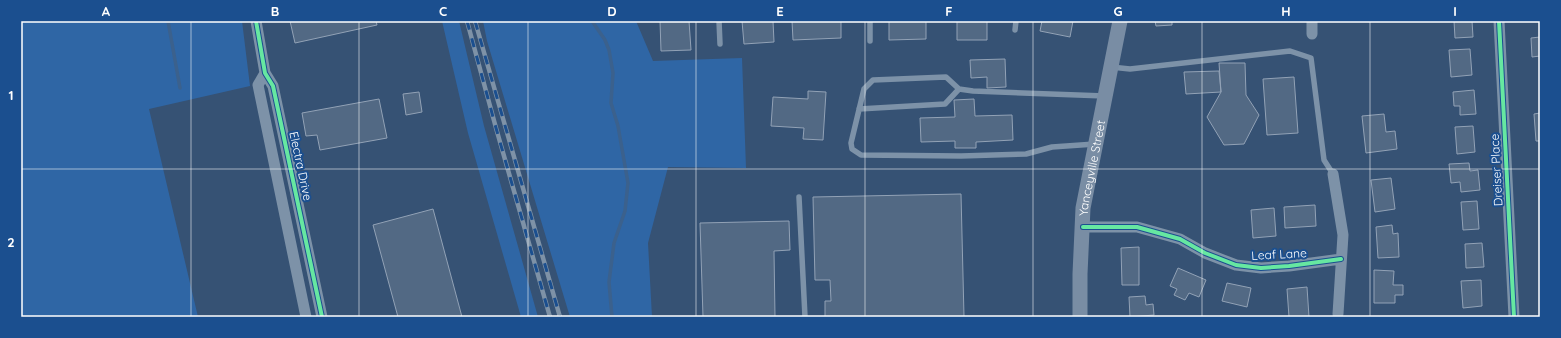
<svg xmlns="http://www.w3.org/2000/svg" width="1561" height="338" font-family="Quicksand,sans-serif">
  <rect width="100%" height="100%" fill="#365274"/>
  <path fill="#2f66a5" d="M21,21H242L250,86L149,109L198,317H21Z
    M442,21H459L484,126L538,317H521L468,133Z
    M483,21H636L653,61L742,58L746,168L668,167L648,243L652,317H570L487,41Z"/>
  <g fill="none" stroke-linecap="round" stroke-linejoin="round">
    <path stroke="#3b618d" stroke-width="3.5" d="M168,21L180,88
      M592,21L605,40L609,50L613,73L611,103L618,126L628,183L625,211L614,243L609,282L612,317"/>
  </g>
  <path fill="#526984" stroke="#92a2b6" d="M290,21H376L377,25L295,43Z
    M660,21H689L691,50L661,51Z
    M742,21H773L774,42L744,44Z
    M792,21H841V38L793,40Z
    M889,21H926V39L889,40Z
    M957,21H987V40H957Z
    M1042,21H1073L1070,37L1040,31Z
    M1155,21H1172V25L1156,26Z
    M1454,21H1472L1473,37L1455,38Z
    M1540,37V56L1532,57L1531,38Z
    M1470,49L1472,75L1451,77L1449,50Z
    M1005,59L1006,87L987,88V77L971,78L970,60Z
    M1219,63H1245L1246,95L1259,115L1244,144L1224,145L1207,117L1221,92Z
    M1219,71L1221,92L1186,94L1184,72Z
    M1294,77L1298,133L1267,135L1263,79Z
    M1474,90L1476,114L1460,115V106H1454L1453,92Z
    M808,91L826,92L823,140L803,139L804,128L771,126L773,97L808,99Z
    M419,92L422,112L406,115L403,94Z
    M379,99L387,138L320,150L317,135L306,136L302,113Z
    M974,99L975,116L1012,115L1013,140L976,142V148H955V141L921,142L920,118L955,117L954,100Z
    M1540,113V141H1536L1534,114Z
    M1384,114L1386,132L1395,131L1397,149L1366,153L1362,116Z
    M1473,126L1475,152L1457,154L1455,127Z
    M1469,163L1470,171L1478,170L1480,190L1461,192L1460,182L1451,183L1449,164Z
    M1391,178L1395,209L1375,212L1371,180Z
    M961,194L964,317H825V301H831L830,280H815L813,197Z
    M1477,201L1479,229L1463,230L1461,202Z
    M1315,205L1316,226L1285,228L1284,207Z
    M1274,208L1276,236L1253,238L1251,210Z
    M433,209L462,317H398L373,225Z
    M789,221L790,250L774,251L775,317H703L700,223Z
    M1392,225L1393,234L1398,233L1399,257L1378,258L1376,227Z
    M1482,243L1484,267L1466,268L1465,244Z
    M1139,247V285H1122L1121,248Z
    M1178,268L1206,280L1199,297L1189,293L1185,300L1174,295L1177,289L1170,286Z
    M1374,270L1394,271L1393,285H1403V295H1395V303H1374Z
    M1481,280L1482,306L1463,308L1461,281Z
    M1227,283L1251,288L1247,307L1222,301Z
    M1307,287L1309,317H1289L1287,289Z
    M1145,296L1146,305L1153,304L1154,315L1130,317L1129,297Z"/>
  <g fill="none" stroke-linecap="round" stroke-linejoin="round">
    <path stroke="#7d92a8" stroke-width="5.5" d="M719,21L720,44
      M870,21V41
      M1015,30L1016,21
      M1111,67L1130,69L1290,51L1311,58L1324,160L1333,174
      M859,109L945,104L959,89
      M1095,144L1052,147L1026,154L961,156L861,155L852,149L851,143L864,89L873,80L946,77L959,89L973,91L1105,96
      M799,197L805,317"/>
    <path stroke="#7d92a8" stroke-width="11" d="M256,21L265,73L273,86L322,317
      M1312,21V34
      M1499,21L1514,317
      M265,73L258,85L306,317
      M1333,174L1343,235L1338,314
      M1083,227H1137L1180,239L1205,253L1236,265L1261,268L1289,266L1341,259"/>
    <path stroke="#798da4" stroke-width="15" id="s1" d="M1080,317V274L1083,208L1120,21"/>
    <defs>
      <path id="rail" d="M467,21L496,128L550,317
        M475,21L560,317"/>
    </defs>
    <use href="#rail" stroke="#7e92a7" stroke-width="4.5"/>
    <use href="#rail" stroke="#1b4f8f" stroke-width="3" stroke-dasharray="9" stroke-linecap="butt"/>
    <defs>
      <path id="cycleway" d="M256,21L265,73L273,86L322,317
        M1499,21L1514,317
        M1083,227H1137L1180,239L1205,253L1236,265L1261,268L1289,266L1341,259"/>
    </defs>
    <use href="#cycleway" stroke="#1b4f8f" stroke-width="6"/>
    <use href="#cycleway" stroke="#66e7a1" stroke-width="4"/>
  </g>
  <path fill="none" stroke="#fff" stroke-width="1" stroke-opacity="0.55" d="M191,21V317M359,21V317M528,21V317M696,21V317M865,21V317M1033,21V317M1202,21V317M1370,21V317M21,169H1540"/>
  <g text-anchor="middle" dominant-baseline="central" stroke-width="4" stroke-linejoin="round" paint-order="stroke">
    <g font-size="12" fill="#fff" stroke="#1b4f8f">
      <text transform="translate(301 166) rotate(78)">Electra Drive</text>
      <text stroke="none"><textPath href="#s1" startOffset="150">Yanceyville Street</textPath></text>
      <text transform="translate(1496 170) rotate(-93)">Dreiser Place</text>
      <text transform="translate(1279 254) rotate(-3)">Leaf Lane</text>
    </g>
  </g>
  <rect width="1561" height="338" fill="none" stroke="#1b4f8f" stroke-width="44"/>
  <rect x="22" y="22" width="1517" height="294" fill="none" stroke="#fff" stroke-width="1.5"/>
  <g font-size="13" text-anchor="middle" font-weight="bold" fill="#fff">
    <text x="106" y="16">A</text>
    <text x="275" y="16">B</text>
    <text x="443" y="16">C</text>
    <text x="612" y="16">D</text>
    <text x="780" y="16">E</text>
    <text x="949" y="16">F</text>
    <text x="1118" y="16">G</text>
    <text x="1286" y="16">H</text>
    <text x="1455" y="16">I</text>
    <text x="11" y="100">1</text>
    <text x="11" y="247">2</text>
  </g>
</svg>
